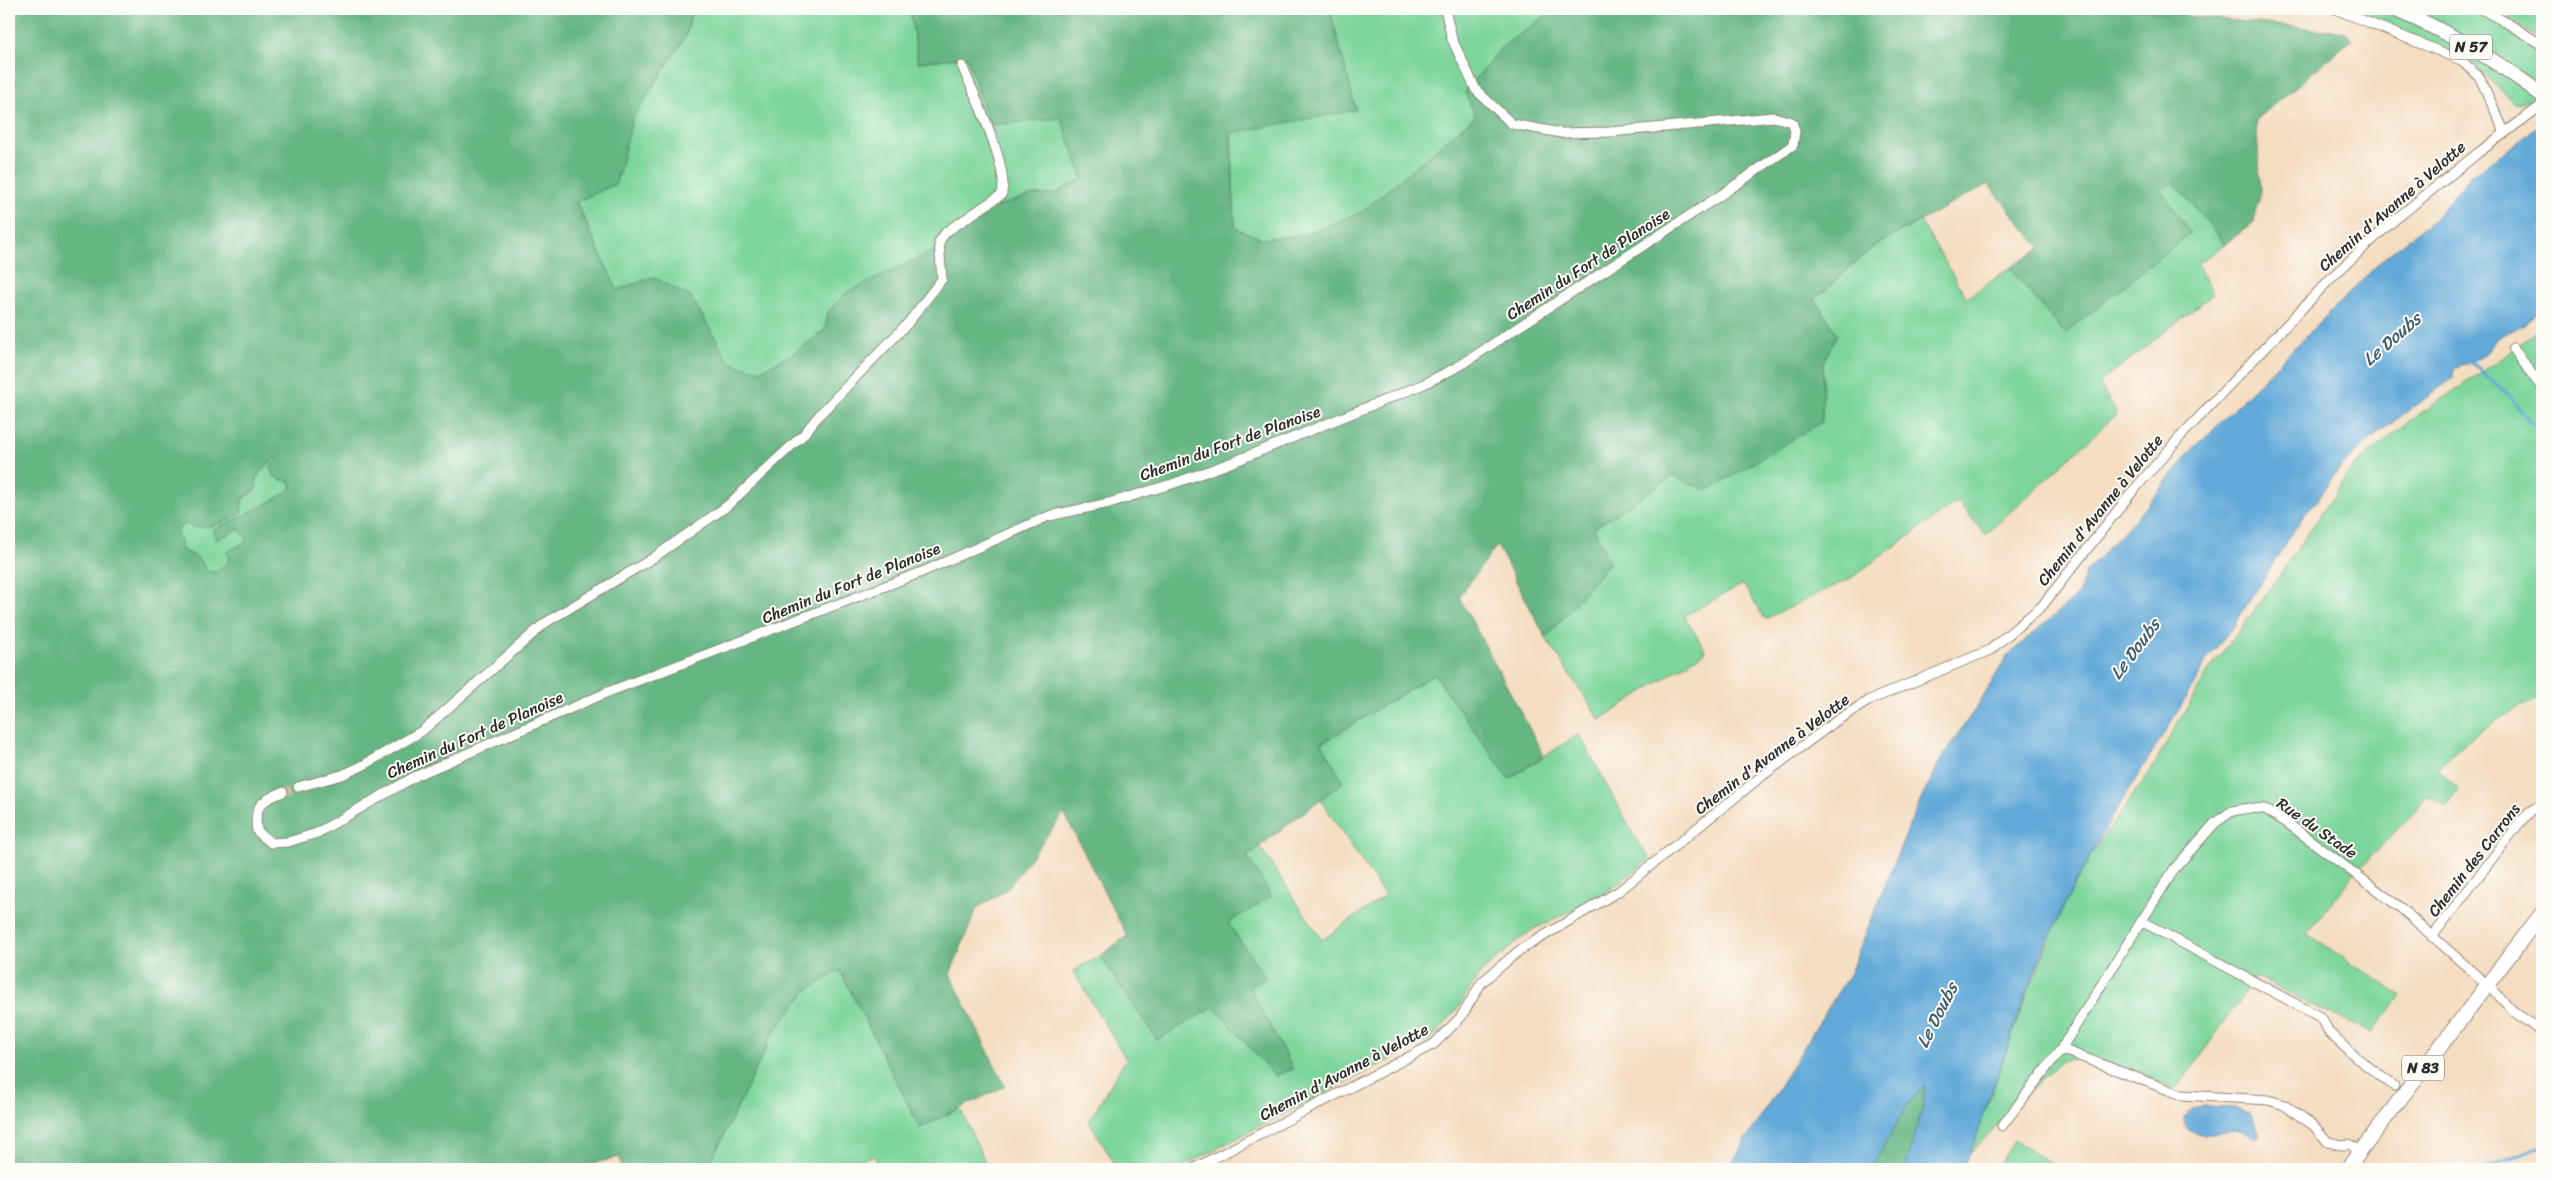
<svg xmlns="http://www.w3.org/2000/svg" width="2551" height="1178" font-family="Sriracha,sans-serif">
  <rect width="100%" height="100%" fill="#fdfcf7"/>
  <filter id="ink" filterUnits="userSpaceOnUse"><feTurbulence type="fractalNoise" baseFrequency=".02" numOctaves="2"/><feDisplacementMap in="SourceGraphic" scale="10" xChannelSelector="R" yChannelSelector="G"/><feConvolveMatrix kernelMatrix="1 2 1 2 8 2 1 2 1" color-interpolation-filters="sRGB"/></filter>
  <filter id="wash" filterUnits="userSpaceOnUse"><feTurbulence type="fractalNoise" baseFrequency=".0096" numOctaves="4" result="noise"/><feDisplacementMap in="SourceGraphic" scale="20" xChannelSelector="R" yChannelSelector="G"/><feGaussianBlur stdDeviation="1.12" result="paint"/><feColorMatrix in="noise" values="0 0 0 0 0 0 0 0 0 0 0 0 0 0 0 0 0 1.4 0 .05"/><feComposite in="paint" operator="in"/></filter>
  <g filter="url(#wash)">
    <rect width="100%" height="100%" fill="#f4ddc1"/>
    <path fill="#7cd59b" stroke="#548063" d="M692,9H910L918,62L967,57L990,125L1062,117L1083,178L1055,194L1033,195L985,210L943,246L828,312L825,330L796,352L760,371L730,363L691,297L653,277L617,290L576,201L616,184L632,119L686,36Z
      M1330,9H1547L1550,13L1502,47L1465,92L1475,116L1362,212L1304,235L1262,239L1235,228L1231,132L1356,110Z
      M2139,9H2188L2186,16Z
      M2345,9C2356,9 2370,6 2380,10C2437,28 2490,65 2539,99L2514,103L2468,59Z
      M2408,9H2474L2536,45L2542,50V89L2497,55Z
      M2521,9H2542V41L2508,18Z
      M2174,182L2225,244L2197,264L2213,294L2099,383L2117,414L1985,535L1958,501L1851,578L1765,619L1743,584L1684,616L1706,651L1600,720L1546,638L1609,563L1594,528L1673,476L1822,422L1823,362L1837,335L1815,299L1873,247L1920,221L1967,298L2010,268L2065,334L2161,190Z
      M2542,327V698C2502,713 2467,738 2437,769L2459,789L2447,807L2426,795L2413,813L2352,876L2307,934L2402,996L2371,1033L2256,977L2177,1089L2088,1055L2061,1062L2013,1105L2004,1117L1970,1154L2026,996L2064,906L2090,856L2147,776L2209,670L2261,602L2354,466L2412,419L2501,359Z
      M277,457L279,460L270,469L277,478L290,482L292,488L276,499L212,531L224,536L239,528L249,540L222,569L216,572L205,571C204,559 192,555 182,550L177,532L179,527L186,524C204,533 224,522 241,513L242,499L254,492L256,477C264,472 267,463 277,457Z
      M1434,674L1509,779L1579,734L1638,843L1650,859L1604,894L1530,931L1481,972L1455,1012L1432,1038L1177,1169H1118L1089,1121L1126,1059L1073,971L1100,956L1157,1039L1214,1007L1275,1076L1292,1069L1249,987L1265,977L1228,923L1247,856L1260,847L1322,940L1385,896L1320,799L1343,782L1321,744Z
      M840,970L920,1128L959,1106L986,1164L973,1169H880L874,1155L836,1169H712L710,1164L772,1035L805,992Z
      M2014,1140L2059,1169H1996Z"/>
    <path fill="#65b683" stroke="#487057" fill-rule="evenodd" d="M9,9H692L686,36L632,119L616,184L576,202L617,290L653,277L691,297L730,363L760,371L796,352L825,330L828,312L846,293L943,246L985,210L1033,195L1055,194L1083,178L1061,118L990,125L967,57L918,62L910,9H1330L1356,110L1231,133L1235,228L1262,239L1304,235L1362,212L1475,116L1465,92L1502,47L1549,13L1547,9H2139L2186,16L2346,32L2352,39L2256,120L2261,190L2254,222L2225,244L2174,182L2161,190L2190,233L2065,334L2010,268L2041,248L1988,184L1872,247L1815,299L1837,335L1823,362L1822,422L1707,491L1673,476L1594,528L1609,563L1546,638L1497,545L1459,597L1544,756L1509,779L1434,674L1322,743L1343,782L1247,856L1272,896L1228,923L1266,978L1249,987L1293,1069L1275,1076L1214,1007L1157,1040L1100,956L1127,936L1064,813L1006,890L977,908L950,974L1005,1086L920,1128L840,970L805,992L772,1035L710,1164L694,1169H622L620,1157L567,1169H9ZM277,457L278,460L271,466C269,478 281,479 290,482L292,488L276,499L212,531L216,540L239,529L248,540L227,552L229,561L216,572L206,571C204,559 191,555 182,550L177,532L179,528L186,524C204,533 224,522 241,513L242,499L257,488L256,477C265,471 267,463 277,457Z
      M1925,1084L1923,1107L1905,1169H1871L1908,1104Z"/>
    <path fill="#60a9d8" stroke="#466a82" d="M2542,123V309L2523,324L2496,339L2488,352L2477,360L2453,368V378C2416,406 2375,432 2342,466C2327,481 2320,502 2303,516L2233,627L2205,662L2199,676C2154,752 2103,826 2064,905C2025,984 2000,1071 1970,1154L1962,1169H1905L1923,1107L1925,1085L1908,1104L1871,1169H1728L1850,973L1913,816L1942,757L1978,705L2008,655L2078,595L2086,572L2146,507L2191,451L2384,258L2434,219L2473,173L2483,168Z
      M2202,1107L2236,1108L2249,1113L2260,1134L2257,1138C2250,1138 2245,1131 2238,1131C2224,1130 2183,1145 2184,1117L2193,1109Z"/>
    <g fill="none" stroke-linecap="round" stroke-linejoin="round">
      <path stroke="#60a9d8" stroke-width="3" d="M2468,360L2508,395L2529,420L2542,428
        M2485,1169L2542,1146"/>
    </g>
  </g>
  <g filter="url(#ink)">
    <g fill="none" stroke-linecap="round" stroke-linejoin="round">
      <path stroke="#ccb9a3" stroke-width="9" stroke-dasharray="9 4.5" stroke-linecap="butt" d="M283,792L298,787"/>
      <defs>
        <path id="minor" d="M2335,9L2461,60L2480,78L2505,133
          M2481,9L2509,24L2542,45
          M2513,348L2542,388
          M298,787L342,775L362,766L422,731L545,623L653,558L727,506L803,435L820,414L908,323L942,279L939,242L946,232L1001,195C1012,173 973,91 962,66
          M283,792C261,800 253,807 257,831L271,843L288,842L317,833L416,776L608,692L922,572L1049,516L1109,503L1175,483L1233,462L1424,384L1461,365L1500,339L1724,193L1793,145L1795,131L1792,122L1774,117L1610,132L1561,133L1512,124L1476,90L1452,39L1445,9
          M2141,921L2320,1017C2326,1022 2325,1028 2330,1033C2349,1053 2371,1069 2394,1086
          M2432,937L2521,821L2532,810L2542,804
          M2061,1049L2182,1095L2269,1100L2284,1105L2313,1125L2328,1142L2342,1145L2349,1144L2361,1152
          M2002,1126L2061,1049L2175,868L2215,823L2232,811L2249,808L2265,809L2290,825L2402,909L2494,991L2513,1011L2542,1032
          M1193,1169L1434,1044L1461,1017L1482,982L1520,950L1619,891L1758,779L1836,721L1870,700L1990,650L2042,606L2133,491L2180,437L2333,276L2392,222L2478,153L2542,105"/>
        <path id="primary" d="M2394,9C2447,31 2496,60 2542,95
          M2347,1169L2542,913"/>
      </defs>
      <use href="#minor" stroke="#908476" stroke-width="11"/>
      <use href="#primary" stroke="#908476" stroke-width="16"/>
      <use href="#minor" stroke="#fff" stroke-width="9"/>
      <use href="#primary" stroke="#fff" stroke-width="14"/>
    </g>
  </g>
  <g text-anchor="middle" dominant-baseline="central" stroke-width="4" stroke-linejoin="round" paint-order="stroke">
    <g fill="#fdfcf7" stroke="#6a6a68" stroke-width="1">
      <rect x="2450" y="34.5" width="42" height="25" rx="4"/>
      <rect x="2402" y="1055.5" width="42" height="25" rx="4"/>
    </g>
    <g font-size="15" font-weight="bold" fill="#2b2b2b">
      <text x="2471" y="47">N 57</text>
      <text x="2423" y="1068">N 83</text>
    </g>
    <g font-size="16" fill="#2b2b2b" stroke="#fdfcf7">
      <text transform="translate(2392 206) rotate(-41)">Chemin d'Avanne à Velotte</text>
      <text transform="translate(1588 264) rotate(-33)">Chemin du Fort de Planoise</text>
      <text transform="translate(1230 443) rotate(-20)">Chemin du Fort de Planoise</text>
      <text transform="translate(2100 510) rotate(-51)">Chemin d'Avanne à Velotte</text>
      <text transform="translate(851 583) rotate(-22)">Chemin du Fort de Planoise</text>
      <text transform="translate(475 735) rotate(-24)">Chemin du Fort de Planoise</text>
      <text transform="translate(1772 754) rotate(-37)">Chemin d'Avanne à Velotte</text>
      <text transform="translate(2317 828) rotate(35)">Rue du Stade</text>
      <text transform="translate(2474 860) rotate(-52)">Chemin des Carrons</text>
      <text transform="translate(1344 1072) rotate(-28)">Chemin d'Avanne à Velotte</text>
    </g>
    <g font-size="18" font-style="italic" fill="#405d70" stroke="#fdfcf7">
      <text transform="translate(2392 339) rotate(-41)">Le Doubs</text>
      <text transform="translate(2135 649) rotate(-53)">Le Doubs</text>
      <text transform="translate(1937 1015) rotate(-63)">Le Doubs</text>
    </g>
  </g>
  <rect width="2551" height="1178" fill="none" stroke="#fdfcf7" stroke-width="30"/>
</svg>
